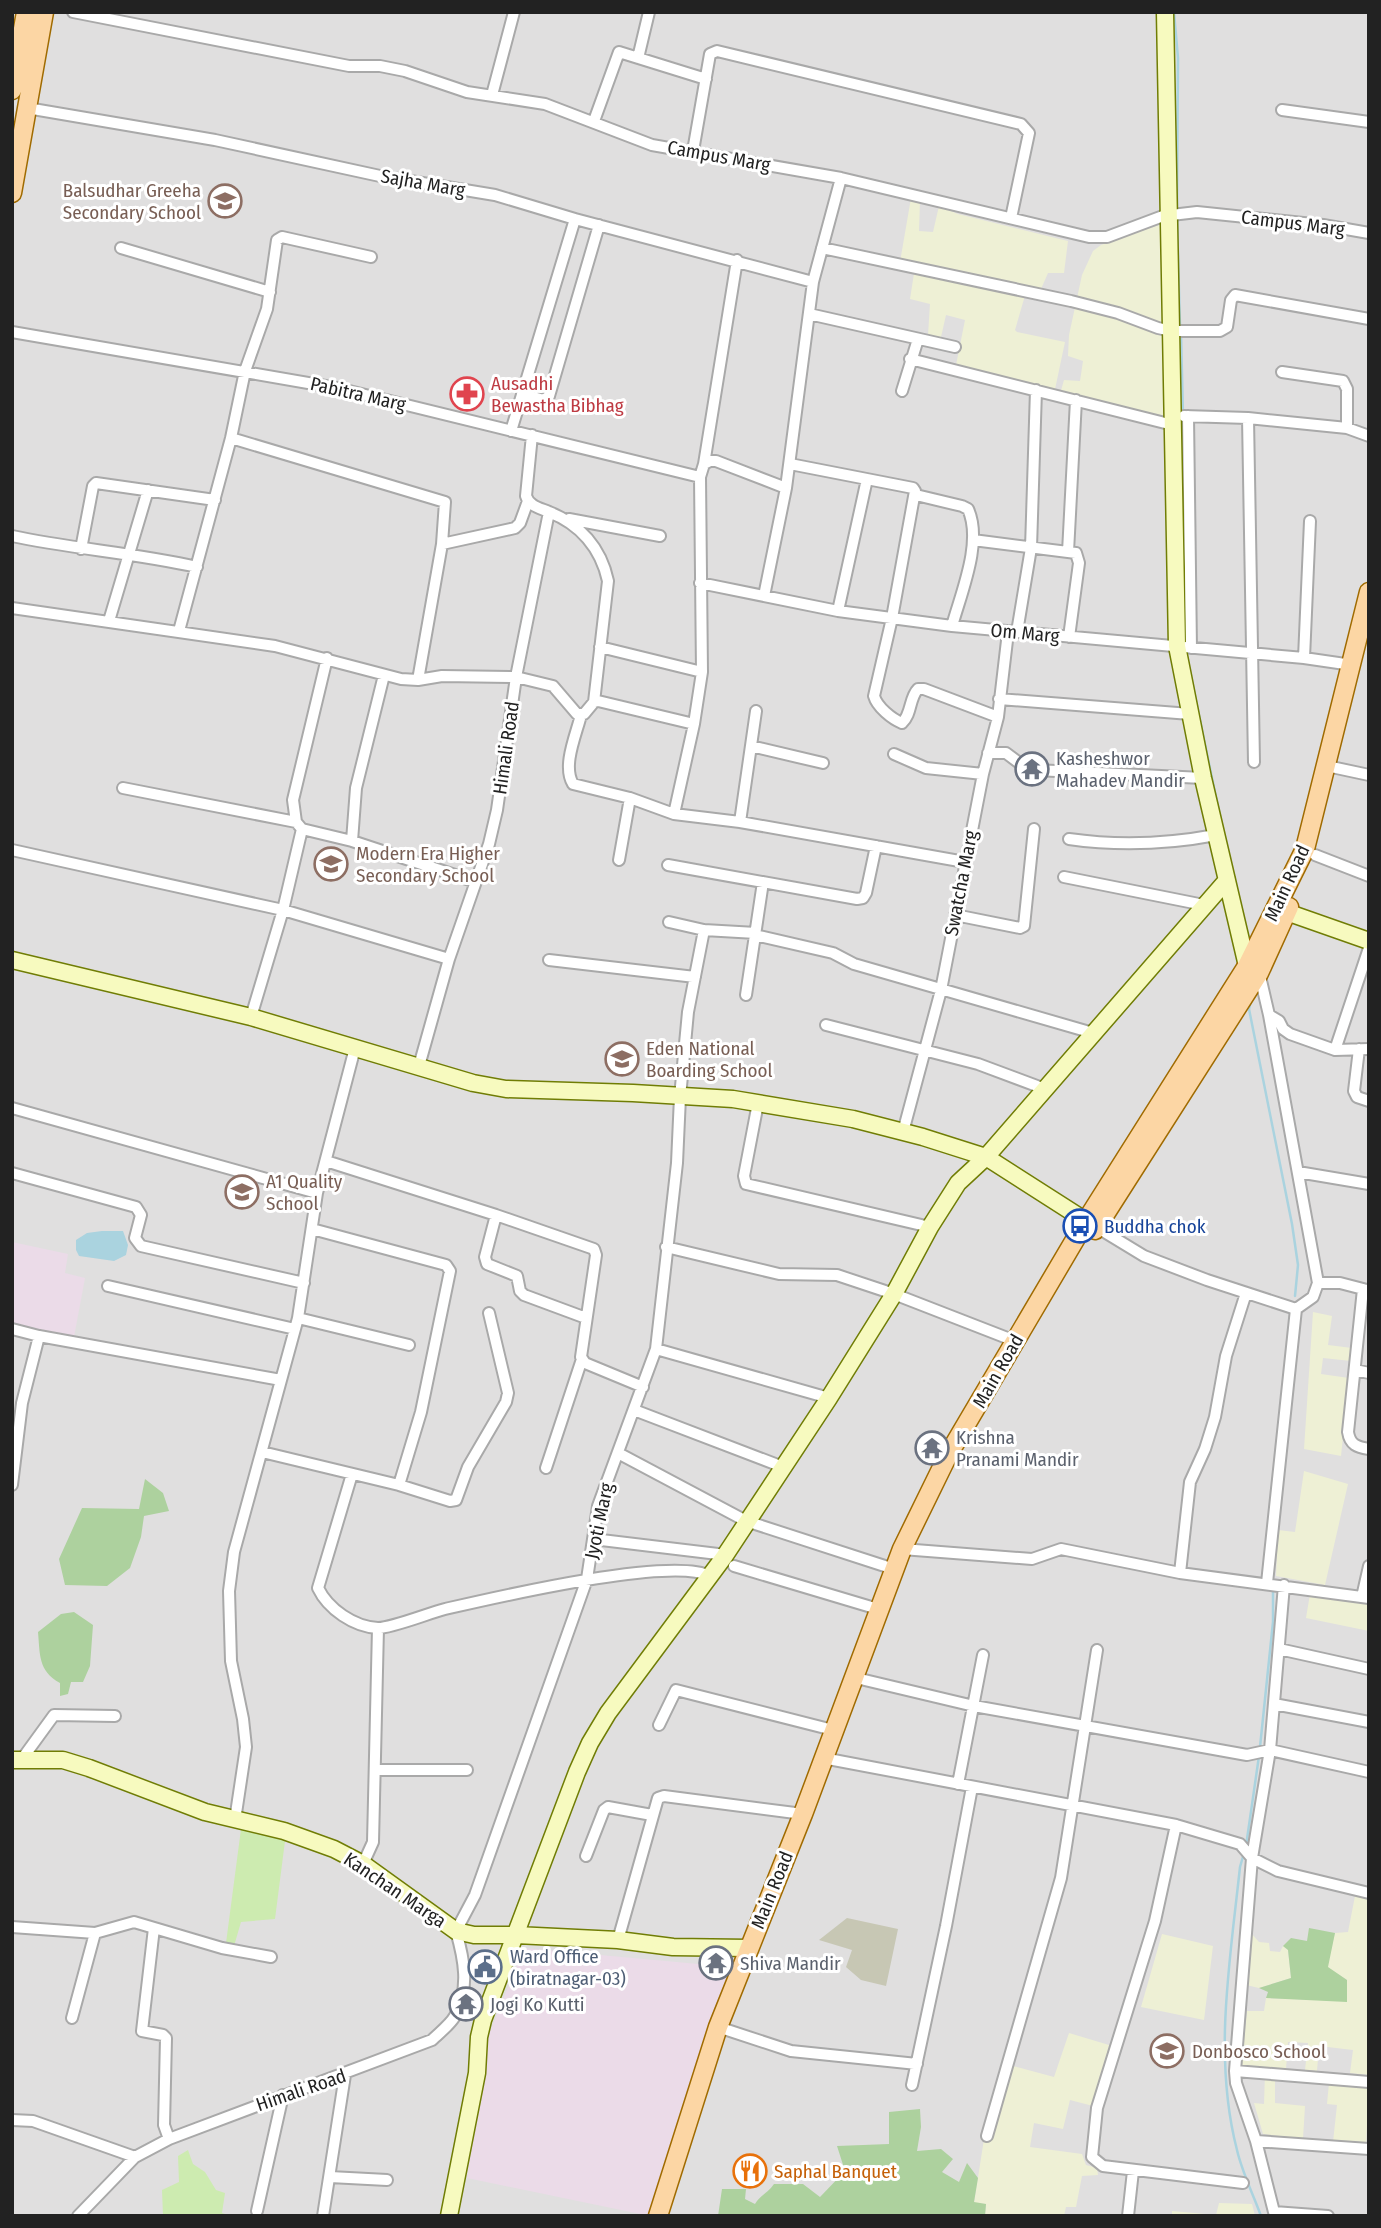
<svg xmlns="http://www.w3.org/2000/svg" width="1381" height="2228" font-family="'Fira Sans Condensed',sans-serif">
  <rect width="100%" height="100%" fill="#f2efe9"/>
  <path fill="#e0dfdf" d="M12,12H1369V2216H12Z"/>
  <path fill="#ebdbe8" d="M12,1242L68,1254L65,1273L85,1278L73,1342L12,1325Z
    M524,1948L731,1967L650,2216L467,2178L485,2044Z"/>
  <path fill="#c7c7b4" d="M847,1918L898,1929L886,1986L861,1980L846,1967L852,1950L819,1940Z"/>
  <path fill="#eef0d5" d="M911,198L920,201L919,231L933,232L939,206L958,214L1068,241L1064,273H1048L1041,289L1026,292L1015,330L1017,332L1065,342L1054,394L955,370L965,320L946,315L941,337L928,335L930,304L910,299L915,267L900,262Z
    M1162,224L1168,420L1060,394L1064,380L1080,381L1083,361L1068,356L1069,335L1082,275L1093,251L1101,245Z
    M1313,1312L1332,1316L1328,1345L1352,1348L1351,1361L1323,1358L1321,1374L1349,1378L1341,1456L1304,1449Z
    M1304,1471L1348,1484L1325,1585L1276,1576L1278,1530L1295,1532Z
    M1310,1594L1369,1603V1631L1306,1618Z
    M1355,1896L1369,1900V2075L1350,2073L1353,2050L1319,2046L1317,2071L1305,2070L1308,2043L1288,2042L1286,2069L1241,2065L1247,2011H1264L1266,1998L1347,2001V1980L1327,1967L1335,1933L1348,1932Z
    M1251,1933L1259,1942L1269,1943L1270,1951L1280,1952L1283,1946L1288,1950L1291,1978L1259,1988L1246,1985Z
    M1162,1934L1213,1946L1204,2020L1141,2007Z
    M1069,2033L1109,2045L1093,2106L1070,2100L1063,2129L1034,2123L1030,2147L1082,2154L1086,2165L1097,2168L1098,2175L1082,2176L1076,2207H1066L1064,2216H985L986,2204L974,2203L984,2139L991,2141L1013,2066L1054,2077Z
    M1265,2073L1275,2074V2103L1305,2106L1303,2139L1263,2134L1254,2103L1264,2104Z
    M1329,2083L1369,2085L1366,2145L1333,2142L1337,2105L1327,2104Z
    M1219,2203L1252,2204L1255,2216H1172V2211L1216,2215Z"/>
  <path fill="#cdebb0" d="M241,1829L285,1841L275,1919L241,1922L234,1946L226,1943Z
    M188,2150L193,2164L205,2172L216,2190L225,2193L222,2213L231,2216H163L162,2190L179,2182L178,2156Z"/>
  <path fill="#add19e" d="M145,1479L163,1493L169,1511L144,1516L141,1537L130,1568L107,1586L65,1585L59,1559L82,1508L139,1509Z
    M74,1612L93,1625L90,1666L83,1682H71L68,1694L60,1696V1683C38,1671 40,1654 38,1632L61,1614Z
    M1309,1928L1335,1933L1328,1967L1347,1980V2002L1266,1998L1268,1992L1259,1988L1291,1978L1288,1950L1283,1946L1291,1938L1307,1941Z
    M920,2109L921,2127L917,2151L941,2149L953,2159L942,2172L959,2182L967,2163L978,2178L974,2202L986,2204L985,2216H718L722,2189H746L745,2199L755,2204C760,2195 767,2194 774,2184H803L820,2197L845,2171L837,2146L889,2144V2112Z"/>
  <path fill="#aad3df" d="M102,1231H123L128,1245L126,1255L114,1261L79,1256L76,1250V1240L87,1233Z"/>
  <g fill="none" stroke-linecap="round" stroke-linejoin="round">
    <path stroke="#aad3df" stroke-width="2.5" d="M1174,12L1178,58L1177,206
      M1177,219L1180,327
      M1181,334L1183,415
      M1182,485L1183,428
      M1192,682L1222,826
      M1251,1000L1249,1009L1292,1224L1298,1265L1295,1296
      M1286,1358L1288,1337
      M1260,1747L1273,1622V1590
      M1246,1846L1259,1756
      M1244,1853L1240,1867C1230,1961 1213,2057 1237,2150C1242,2172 1253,2194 1261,2216"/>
    <defs>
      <path id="street" d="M73,12L349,66H380L405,71L467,92L545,104L652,145L841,178L1089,237H1107L1163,216L1197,212L1323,225L1369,233
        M638,58L649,12
        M492,95L514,12
        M27,108L215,140L380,176L495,195L575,219L813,282
        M1282,110L1369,122
        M594,121L619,52L706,79
        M693,151L710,54L717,51L1021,124L1029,133L1011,218
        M121,248L270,292
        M822,248L1071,301L1118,313L1158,328L1172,331H1220L1227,327L1231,300L1235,295L1369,319
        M809,314L955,347
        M12,332L337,388L700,477
        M910,359L1173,425
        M1282,372L1343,381L1347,389V428
        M902,391L918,339
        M522,394L544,400L549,396L599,225
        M1184,416L1248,418
        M1188,416L1191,648
        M511,431L575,219
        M231,438L445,502L442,544L418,680
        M704,464L737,260
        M790,464L913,488L915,491L892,618L874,696C877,707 892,719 902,723C912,714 909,698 918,689H924L998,717
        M916,495L962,506L968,509C983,542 961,593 952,626
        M549,512C580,524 601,548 608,581L594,702
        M569,519L660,536
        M12,536C73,549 136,553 197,567
        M973,540L1068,552L1076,400
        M442,544L515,528L520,523L528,501
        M81,549L93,486L96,483L215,500
        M1068,552L1076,553L1079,563L1069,637
        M700,583L838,611L952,626L1304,658L1352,665
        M764,596L786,488L813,282L841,178
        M12,608L275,646L401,679L418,680L442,676L516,677L553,686L577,714H584L594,702L598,701L694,724
        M838,611L867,479
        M109,621L148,490
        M179,631L231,438L245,371L267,309L277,240L282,237L371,257
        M1017,632L1031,548L1036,390
        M600,647L702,672
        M327,658L293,800L296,822L302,829L352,841L476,882
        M1304,658L1310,521
        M999,699L1190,714
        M581,715C576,735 562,766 573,784L630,798
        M751,746L823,763
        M988,753H1006L1026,768L1035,770L1203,778
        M894,754L926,768L983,774
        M1254,762L1248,418L1347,428L1369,436
        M1327,766L1369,775
        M123,788L296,822
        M674,814L694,724L702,672L700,477L704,464L710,461H716L786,488
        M740,822L756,711
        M1069,839C1118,846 1168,844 1216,835
        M352,841L356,788L384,675
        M12,850L283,910L449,959
        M1315,855L1369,876
        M619,860L630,798L674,814L740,822L965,862
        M668,865L857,899L863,898L866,893L876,846
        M1064,877L1204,905
        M955,915L1020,928L1024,926L1034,829
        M669,922L704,930L756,933
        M755,935L833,953L854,964L1093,1033
        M549,960L695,977
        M1259,972L1269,1015L1279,1021L1283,1029L1290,1034L1335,1050L1369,1049
        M746,995L763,882
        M251,1017L283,910L302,829
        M826,1025L978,1064L1045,1089
        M1359,1049L1354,1091L1357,1097L1369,1101
        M1335,1050L1369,948
        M419,1066L449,959L489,844L497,810L516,677L549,512C540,508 529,506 526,496L532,435
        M758,1103L744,1176L746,1184L930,1227
        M12,1108L317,1193
        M903,1132L941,990L983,774L998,717L1008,632
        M326,1161L496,1215L594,1249L596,1255L581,1357L585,1363L643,1387
        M1298,1172L1369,1184
        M12,1173L136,1207L141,1215L135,1238L141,1246L304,1283
        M496,1215L485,1257L487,1264L517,1276L520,1291L524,1295L586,1318
        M1093,1225L1144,1256L1207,1280L1296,1309
        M312,1229L446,1265L450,1271L421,1412L399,1485
        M666,1247L779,1274L837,1275L894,1294L1015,1341
        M1318,1283H1340L1367,1290
        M108,1286L295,1329
        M1363,1289L1348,1432C1350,1445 1357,1447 1369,1449
        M298,1318L409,1345
        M12,1329L39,1336L281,1380
        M656,1349L829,1398
        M1355,1370L1369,1373
        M634,1410L783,1467
        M262,1452L399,1485L450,1501L456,1500L468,1467L506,1402L508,1393L489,1313
        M618,1453L746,1521L894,1569
        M546,1468L582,1359
        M352,1474L318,1588C328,1609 354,1627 378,1628C392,1628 429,1613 445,1609C493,1598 671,1556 710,1576
        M12,1485L22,1403L39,1336
        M593,1539L718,1554L724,1557
        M902,1549L1032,1559L1061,1549L1180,1573L1369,1598
        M734,1566L878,1609
        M1180,1573L1190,1482L1205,1449L1215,1417L1226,1356L1246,1293
        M1267,1583L1296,1309L1313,1297L1318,1283L1269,1015
        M1284,1585L1270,1750L1252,1858L1235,2071L1236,2083L1256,2141L1274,2212L1328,2216
        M1362,1597L1369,1566
        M1279,1649L1369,1669
        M852,1677L974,1706L1247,1755L1270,1750L1369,1772
        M1274,1704L1369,1722
        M659,1725L676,1690L833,1730
        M823,1758L1176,1825L1240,1844L1252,1858L1278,1871L1369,1893
        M22,1759L54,1715L115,1716
        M376,1770H467
        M958,1784L983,1655
        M235,1820L246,1747L243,1719L231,1661L229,1591L234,1552L298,1318L317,1193L355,1048
        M1176,1825L1155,1921L1097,2108L1092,2157L1103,2166L1243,2183
        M586,1856L604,1810L608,1807L652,1815
        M363,1864L373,1842L378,1628
        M12,1927L95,1933L134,1922L222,1948L271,1957
        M154,1928L142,2031L163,2035L166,2038L164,2125L169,2139
        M618,1940L658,1798L664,1796L803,1814
        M72,2018L95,1933
        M718,2027L791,2051L917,2064
        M1235,2071L1369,2082
        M912,2085L946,1926L972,1787
        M12,2120L33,2121L135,2157
        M987,2136L1061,1878L1097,1650
        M1256,2141L1369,2149
        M330,2177L387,2180
        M257,2211L283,2095
        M78,2216L135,2157L169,2139L432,2040C439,2033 450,2025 455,2016C470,1988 464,1959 456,1931L475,1895L587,1579L598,1506L656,1349L677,1163L680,1097L688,1012L704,930
        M323,2216L345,2075
        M1128,2216L1133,2171"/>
      <path id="secondary" d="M1165,12L1177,646L1203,778L1247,966
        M1275,908L1369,941
        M12,960L251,1017L473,1083L506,1089L633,1093L733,1099L853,1119L923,1137L986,1157L1086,1221
        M12,1760H63L89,1768L205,1812L284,1831L334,1849L363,1864L456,1931L474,1935H516L618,1940L673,1947L749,1948
        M449,2216L477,2073L479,2037L483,2020L577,1772L590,1743L608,1713L724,1557L829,1398L894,1294L930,1227L958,1183L986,1157L1227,880"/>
      <path id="primary" d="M12,90L26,12
        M12,193L44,12
        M1095,1230L1259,973L1289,907
        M658,2216L718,2027L803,1814L902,1549L948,1455L1086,1221L1247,966L1305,849L1369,592"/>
    </defs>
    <use href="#street" stroke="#a9a9a9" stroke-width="14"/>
    <use href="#secondary" stroke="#707d05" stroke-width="19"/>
    <use href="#primary" stroke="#a06b00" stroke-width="21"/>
    <use href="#street" stroke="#fff" stroke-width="10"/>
    <use href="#secondary" stroke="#f7fabf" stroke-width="16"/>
    <use href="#primary" stroke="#fcd6a4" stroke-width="18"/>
  </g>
  <defs>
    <symbol id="school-ring" viewBox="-11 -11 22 22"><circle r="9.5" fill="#fff" stroke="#8d6e63" stroke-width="1.5"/><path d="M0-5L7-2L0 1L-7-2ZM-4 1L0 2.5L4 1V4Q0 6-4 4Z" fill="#8d6e63"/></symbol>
    <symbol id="pharmacy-ring" viewBox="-11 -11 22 22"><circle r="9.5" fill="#fff" stroke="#e0444e" stroke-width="1.5"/><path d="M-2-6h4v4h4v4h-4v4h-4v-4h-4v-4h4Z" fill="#e0444e"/></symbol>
    <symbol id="temple-ring" viewBox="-11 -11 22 22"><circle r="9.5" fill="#fff" stroke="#6b7280" stroke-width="1.5"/><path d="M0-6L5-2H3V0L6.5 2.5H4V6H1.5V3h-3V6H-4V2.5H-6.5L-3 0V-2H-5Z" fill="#6b7280"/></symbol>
    <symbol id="bus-ring" viewBox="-11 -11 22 22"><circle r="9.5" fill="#fff" stroke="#1a4fb4" stroke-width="1.5"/><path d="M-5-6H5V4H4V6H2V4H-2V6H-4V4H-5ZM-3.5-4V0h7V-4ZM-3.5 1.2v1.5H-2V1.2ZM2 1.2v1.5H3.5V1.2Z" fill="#1a4fb4"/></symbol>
    <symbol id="civic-ring" viewBox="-11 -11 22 22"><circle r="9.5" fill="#fff" stroke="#5c6f8a" stroke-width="1.5"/><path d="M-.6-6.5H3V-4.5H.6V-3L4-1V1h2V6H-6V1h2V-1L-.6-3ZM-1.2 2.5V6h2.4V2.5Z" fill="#5c6f8a"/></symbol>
    <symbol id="restaurant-ring" viewBox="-11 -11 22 22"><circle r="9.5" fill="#fff" stroke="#e8710a" stroke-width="1.5"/><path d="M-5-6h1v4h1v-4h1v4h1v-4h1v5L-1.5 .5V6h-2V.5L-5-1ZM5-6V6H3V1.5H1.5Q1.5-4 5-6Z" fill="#e8710a"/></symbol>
  </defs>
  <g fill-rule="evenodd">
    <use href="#school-ring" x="206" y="182" width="38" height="38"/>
    <use href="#pharmacy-ring" x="448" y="375" width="38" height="38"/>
    <use href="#temple-ring" x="1013" y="750" width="38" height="38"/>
    <use href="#school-ring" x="312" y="845" width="38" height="38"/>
    <use href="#school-ring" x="603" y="1040" width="38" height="38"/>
    <use href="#school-ring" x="223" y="1173" width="38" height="38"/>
    <use href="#bus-ring" x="1061" y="1207" width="38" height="38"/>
    <use href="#temple-ring" x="913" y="1429" width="38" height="38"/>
    <use href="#temple-ring" x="697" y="1944" width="38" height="38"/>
    <use href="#civic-ring" x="466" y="1948" width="38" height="38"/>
    <use href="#temple-ring" x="447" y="1985" width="38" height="38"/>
    <use href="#school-ring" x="1148" y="2032" width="38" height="38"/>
    <use href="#restaurant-ring" x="731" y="2152" width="38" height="38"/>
  </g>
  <g text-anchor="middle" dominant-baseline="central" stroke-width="6" stroke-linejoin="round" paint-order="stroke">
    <g font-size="19" fill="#222" stroke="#fff">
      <text transform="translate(719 156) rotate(10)">Campus Marg</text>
      <text transform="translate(423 183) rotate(10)">Sajha Marg</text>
      <text transform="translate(1293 223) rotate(7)">Campus Marg</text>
      <text transform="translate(358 394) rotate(13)">Pabitra Marg</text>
      <text transform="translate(1025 633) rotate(5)">Om Marg</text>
      <text transform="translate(506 748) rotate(-82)">Himali Road</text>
      <text transform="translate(961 883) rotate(-79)">Swatcha Marg</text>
      <text transform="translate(1287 883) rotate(-65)">Main Road</text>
      <text transform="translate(998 1371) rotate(-60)">Main Road</text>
      <text transform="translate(599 1521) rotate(-78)">Jyoti Marg</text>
      <text transform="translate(395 1890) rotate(34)">Kanchan Marga</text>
      <text transform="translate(772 1890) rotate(-68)">Main Road</text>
      <text transform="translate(301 2090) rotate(-19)">Himali Road</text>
    </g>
    <g font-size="19" fill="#785e54" stroke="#fff" text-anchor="start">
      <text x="201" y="190" text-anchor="end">Balsudhar Greeha<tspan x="201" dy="22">Secondary School</tspan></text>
      <text x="356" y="853">Modern Era Higher<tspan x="356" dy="22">Secondary School</tspan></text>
      <text x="646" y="1048">Eden National<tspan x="646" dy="22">Boarding School</tspan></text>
      <text x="266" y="1181">A1 Quality<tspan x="266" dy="22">School</tspan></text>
      <text x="1192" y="2051">Donbosco School</text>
    </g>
    <g font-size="19" fill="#be3a42" stroke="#fff" text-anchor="start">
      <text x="491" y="383">Ausadhi<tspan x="491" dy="22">Bewastha Bibhag</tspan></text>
    </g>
    <g font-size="19" fill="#5b616d" stroke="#fff" text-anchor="start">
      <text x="1056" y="758">Kasheshwor<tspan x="1056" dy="22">Mahadev Mandir</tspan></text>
      <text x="956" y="1437">Krishna<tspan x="956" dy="22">Pranami Mandir</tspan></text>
      <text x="740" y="1963">Shiva Mandir</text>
      <text x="490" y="2004">Jogi Ko Kutti</text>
    </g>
    <g font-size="19" fill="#164399" stroke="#fff" text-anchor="start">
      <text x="1104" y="1226">Buddha chok</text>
    </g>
    <g font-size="19" fill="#4e5e75" stroke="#fff" text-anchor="start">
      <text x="510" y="1956">Ward Office<tspan x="510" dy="22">(biratnagar-03)</tspan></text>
    </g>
    <g font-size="19" fill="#c56008" stroke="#fff" text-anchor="start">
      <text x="774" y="2171">Saphal Banquet</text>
    </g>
  </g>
  <rect width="1381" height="2228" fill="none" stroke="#222222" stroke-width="28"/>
</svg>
